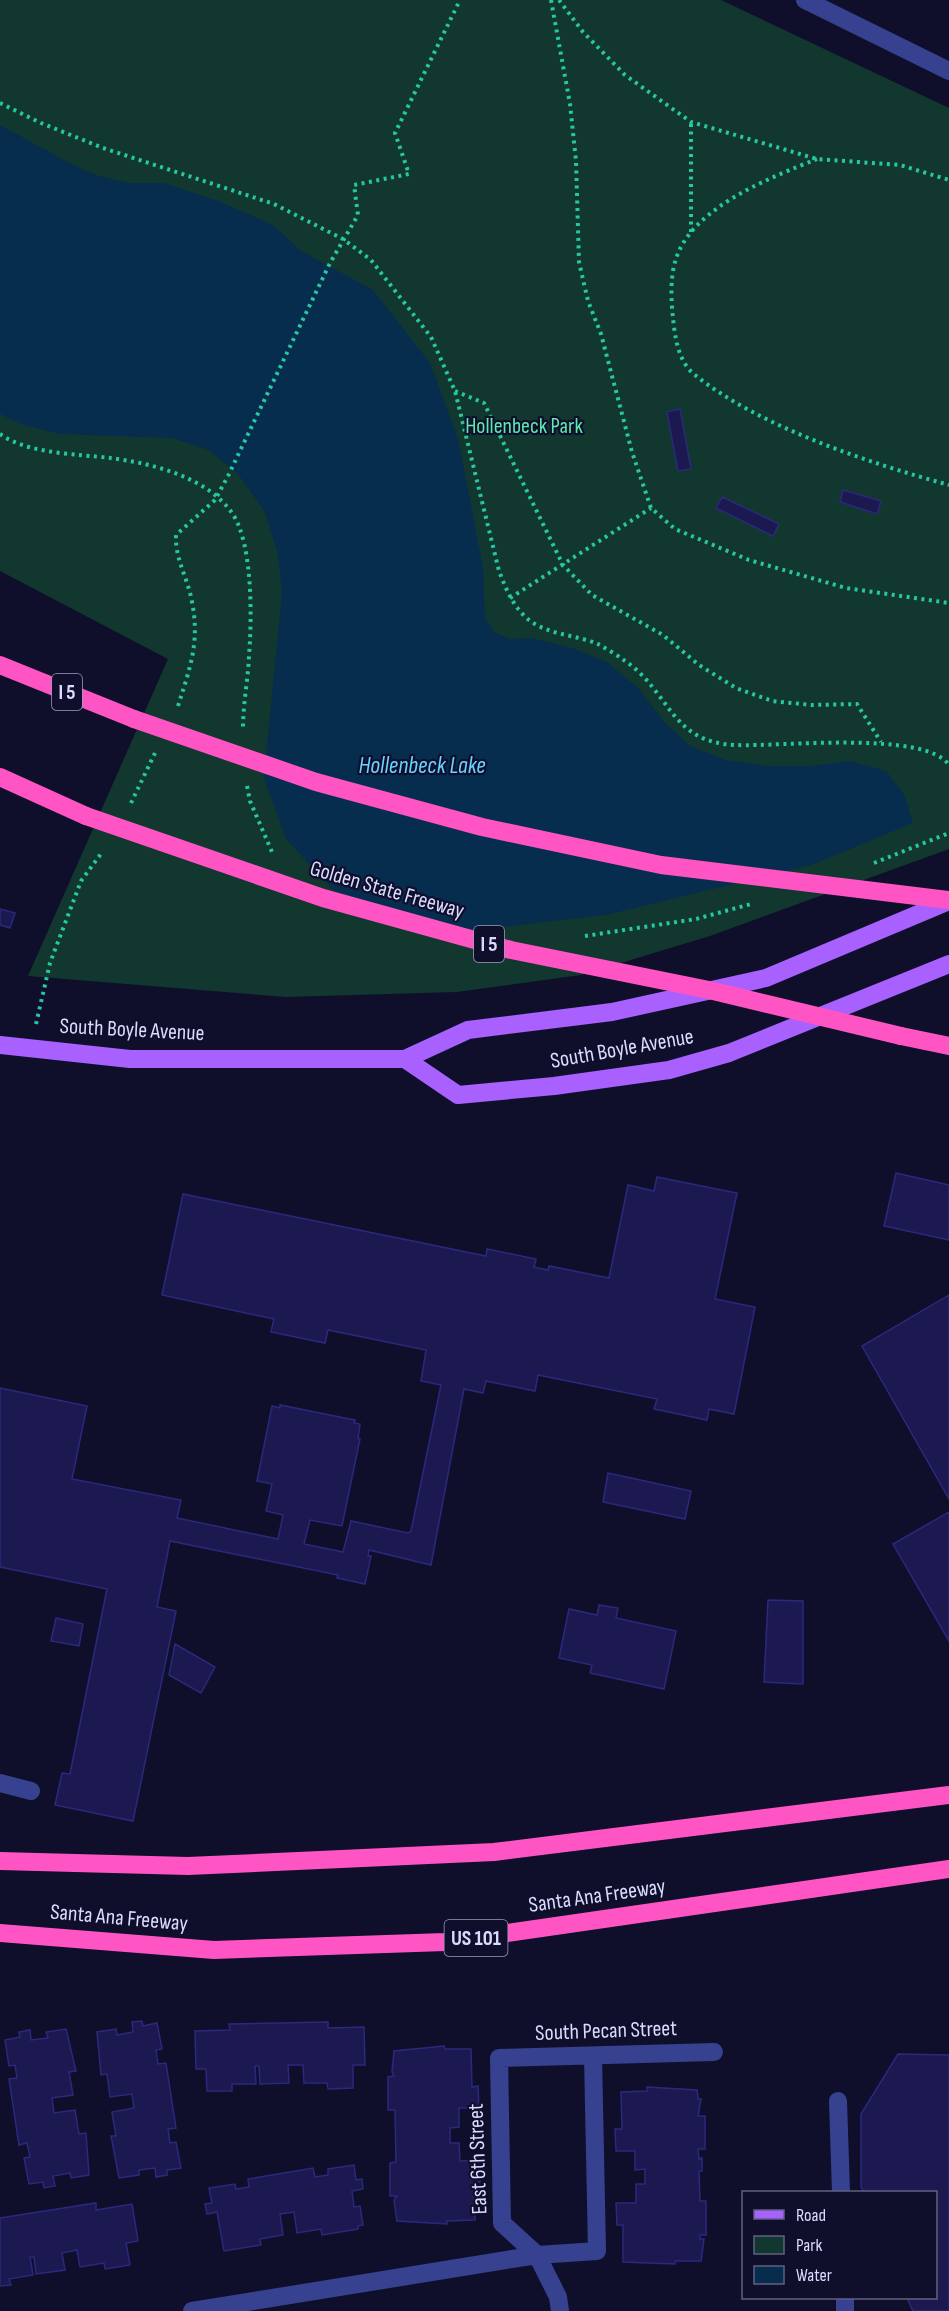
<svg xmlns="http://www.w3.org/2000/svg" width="949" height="2311" font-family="'Sofia Sans Condensed',sans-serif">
  <rect width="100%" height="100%" fill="#0f0f2c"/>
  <path fill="#11372f" d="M0,0H721L949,108V849L710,936L581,975L457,992L286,997L28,976L168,659L0,571Z"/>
  <path fill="#062d4e" d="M0,125L75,166L99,176L130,183H164L218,201L273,225L301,251L373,290L430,363L458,439L483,567L485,618L495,633L511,639L532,638L572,648L607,662L639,689L664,722L690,746L726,760L768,766H810L850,761L886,771L905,796L913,823L811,865L606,915L470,931L382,912L332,889L286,839L264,778L282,592L278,555L265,512L238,474L209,450L172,438L60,434L23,425L0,414Z"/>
  <path fill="#1b194f" stroke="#2b297d" stroke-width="1.5" d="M680,409L691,469L678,471L667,412Z
    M843,490L881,501L877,514L840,502Z
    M722,497L779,524L773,536L716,508Z
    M0,909L15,913L10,928L0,925Z
    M896,1173L949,1185V1240L884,1226Z
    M657,1177L737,1193L715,1299L755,1307L734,1414L709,1409L707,1420L654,1409L657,1399L538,1375L535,1391L486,1381L483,1393L464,1389L431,1565L369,1550L368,1556H371L365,1584L337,1578L338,1575L170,1541L157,1607L176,1611L133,1821L55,1805L62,1773L70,1774L107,1589L0,1567V1388L87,1406L72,1479L181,1500L177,1518L278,1539L283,1515L266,1511L272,1484L257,1481L272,1406L280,1408V1405L355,1420L354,1423L360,1424L358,1438L360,1439L342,1526L310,1520L304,1544L343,1552L351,1521L408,1533L411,1531L441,1385L421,1381L426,1350L328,1330L325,1343L271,1332L274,1319L162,1295L183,1194L486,1256L487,1249L536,1259L534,1267L548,1270L549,1266L609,1278L628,1185L654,1191Z
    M949,1295V1499L862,1346Z
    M608,1473L691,1491L685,1519L603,1502Z
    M949,1512V1641L893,1544Z
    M768,1600L803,1601V1684L764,1682Z
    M599,1605L618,1608L616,1618L676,1631L664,1689L590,1673L592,1665L559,1658L569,1609L597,1615Z
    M56,1618L83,1624L79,1646L51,1641Z
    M175,1644L215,1667L201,1693L169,1675Z
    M142,2021L143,2026L157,2023L162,2049L156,2050L158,2064L166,2063L176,2128L168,2129L170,2143L176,2142L181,2168L167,2170V2175L156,2177L155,2168L139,2170V2175L119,2178L111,2136H116L112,2112L134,2108L132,2094L110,2097L107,2074L101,2075L97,2032L116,2029L117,2035L133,2032L132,2022Z
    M328,2022V2028L364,2027L365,2065H353V2088L328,2089L327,2083H304L303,2065H288L289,2083L260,2084L259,2066H255L256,2084H232V2091H207L206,2069H196L195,2031L230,2030L229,2024Z
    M66,2029L76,2071L69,2072L73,2095L52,2098L54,2113L75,2110L79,2134L86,2133L89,2175L71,2178L70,2173L53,2176L55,2186L44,2188L43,2182L29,2184L24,2158L30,2157L27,2143L19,2145L9,2079L17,2078L15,2065L9,2066L5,2040L20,2037L19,2032L30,2030L31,2040L48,2038L46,2032Z
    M444,2046L445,2049H471L472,2087L478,2086L479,2108H459V2127L450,2128V2143H459L460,2161L479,2160L480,2182L473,2183L475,2220L447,2221V2224L397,2221L394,2200L397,2196H390V2163L396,2162L395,2110H388V2077L394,2076L392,2072L394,2051Z
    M898,2054L949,2055V2311H913L907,2298H936V2192H864L861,2187V2114Z
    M647,2087L697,2090L698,2099H701L698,2116H705V2149H698L699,2159L702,2158V2171H699L700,2201H706V2235H700V2239H704L701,2261H675V2264L623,2262V2225H617L616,2203H636V2184H645V2169L635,2170V2151H616L615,2129H622L621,2092L647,2091Z
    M354,2165L356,2180L362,2179L363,2189L352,2191L354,2207L360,2206L363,2225L358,2226V2229L322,2235L321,2229L297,2233L294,2212L280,2214L283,2235L260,2239L261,2245L224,2251L217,2212L207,2214L205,2204L212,2203L209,2188L235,2184L236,2189L249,2187L248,2179L313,2168L315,2177L328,2175V2169Z
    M96,2203V2210L132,2204L138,2241L126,2243L130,2265L105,2269L104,2263L80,2267L77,2250L62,2253L65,2270L36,2274L34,2257H30L33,2275L9,2279L11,2285L0,2286V2218Z"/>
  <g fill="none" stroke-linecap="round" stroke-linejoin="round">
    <path stroke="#26c7a1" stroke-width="4" stroke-dasharray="3 4.5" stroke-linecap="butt" d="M551,0L570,104L576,161L579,262L588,301L601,334L632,452L651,508L675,529L749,560L846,588L949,603
      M559,0L583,32L625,75L691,122L817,159L900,165L949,180
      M0,103L41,123L103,148L274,204L343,239L371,260L431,337L455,391L499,571C506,589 513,607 529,620C548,635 577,635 598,644C607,649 617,655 625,661C670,691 670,743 736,745C779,747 925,730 949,765
      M817,159C772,177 692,207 676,259C670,276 671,300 673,318C675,337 678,362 695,375C760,427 869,463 949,485
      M691,232V122
      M455,391L484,403L563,565L592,595L663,635L699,665L736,688L772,701L812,705L857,704L881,742
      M0,434C28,454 77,454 110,458C151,463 207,477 232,513C253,543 252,619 249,656C248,680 243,704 243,728
      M510,598L651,508
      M178,706C190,668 200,642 192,602C188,578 175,560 176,535L215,500L228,476L330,263L358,215L354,185L409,174L395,133L460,0
      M247,786L250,801L272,852
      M131,803L155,753
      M874,863L949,833
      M585,936L696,919L751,904
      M36,1024L50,963L81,881L103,851"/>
    <path stroke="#36428f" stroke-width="18" d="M805,0L949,71
      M0,1783L31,1791
      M838,2101L841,2192
      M845,2298V2311
      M192,2311L537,2255L597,2251L593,2056
      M560,2311L558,2297L537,2255L502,2223L499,2058L714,2052"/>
    <path stroke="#a861ff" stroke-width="18" d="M0,1045L130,1059H405L468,1030L612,1012L766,978L949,901
      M405,1059L458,1095L554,1086L669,1070L729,1053L949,964"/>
    <path stroke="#ff55c4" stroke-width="18" d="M0,665L134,719
      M0,777L86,816
      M901,1036L949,1046
      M0,1861L188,1866L494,1852L949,1795
      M0,1933L214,1950L445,1942L949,1869"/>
    <path stroke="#ff55c4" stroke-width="18" d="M134,719L316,782L482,827L661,865L949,900
      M86,816L323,898L511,950L709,990L901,1036"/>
  </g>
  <g text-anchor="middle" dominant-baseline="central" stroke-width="4.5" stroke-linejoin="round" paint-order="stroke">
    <g fill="#0f0f2c" stroke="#9d9ec0" stroke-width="1.5">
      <rect x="52" y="674" width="30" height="36" rx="4.5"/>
      <rect x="474" y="926" width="30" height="36" rx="4.5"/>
      <rect x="444.5" y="1920" width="63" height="36" rx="4.5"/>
    </g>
    <g font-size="21" font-weight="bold" fill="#dadcff">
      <text x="67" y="692">I 5</text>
      <text x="489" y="944">I 5</text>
      <text x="476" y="1938">US 101</text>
    </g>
    <g font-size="22" fill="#5beaad" stroke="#0f0f2c">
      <text x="524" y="426">Hollenbeck Park</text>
    </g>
    <g font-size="22" fill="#dadcff" stroke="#0f0f2c">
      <text transform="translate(387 890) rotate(16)">Golden State Freeway</text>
      <text transform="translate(132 1030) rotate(3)">South Boyle Avenue</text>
      <text transform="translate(622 1049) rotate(-10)">South Boyle Avenue</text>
      <text transform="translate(597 1896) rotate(-8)">Santa Ana Freeway</text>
      <text transform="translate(119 1918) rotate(5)">Santa Ana Freeway</text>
      <text transform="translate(606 2031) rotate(-2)">South Pecan Street</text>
      <text transform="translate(478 2159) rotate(-92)">East 6th Street</text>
    </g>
    <g font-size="24" font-style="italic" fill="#68d4ff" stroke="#0f0f2c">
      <text x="422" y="765">Hollenbeck Lake</text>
    </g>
  </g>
  <rect x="742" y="2191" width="195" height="108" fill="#0f0f2c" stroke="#606180" stroke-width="1.5"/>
  <rect x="754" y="2210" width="30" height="9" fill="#a861ff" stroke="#606180" stroke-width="1.5"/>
  <text x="796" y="2221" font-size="18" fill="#dadcff">Road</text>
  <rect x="754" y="2236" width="30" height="18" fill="#11372f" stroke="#606180" stroke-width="1.5"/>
  <text x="796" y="2251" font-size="18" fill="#dadcff">Park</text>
  <rect x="754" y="2266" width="30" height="18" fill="#062d4e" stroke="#606180" stroke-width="1.5"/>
  <text x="796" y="2281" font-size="18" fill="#dadcff">Water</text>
</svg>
